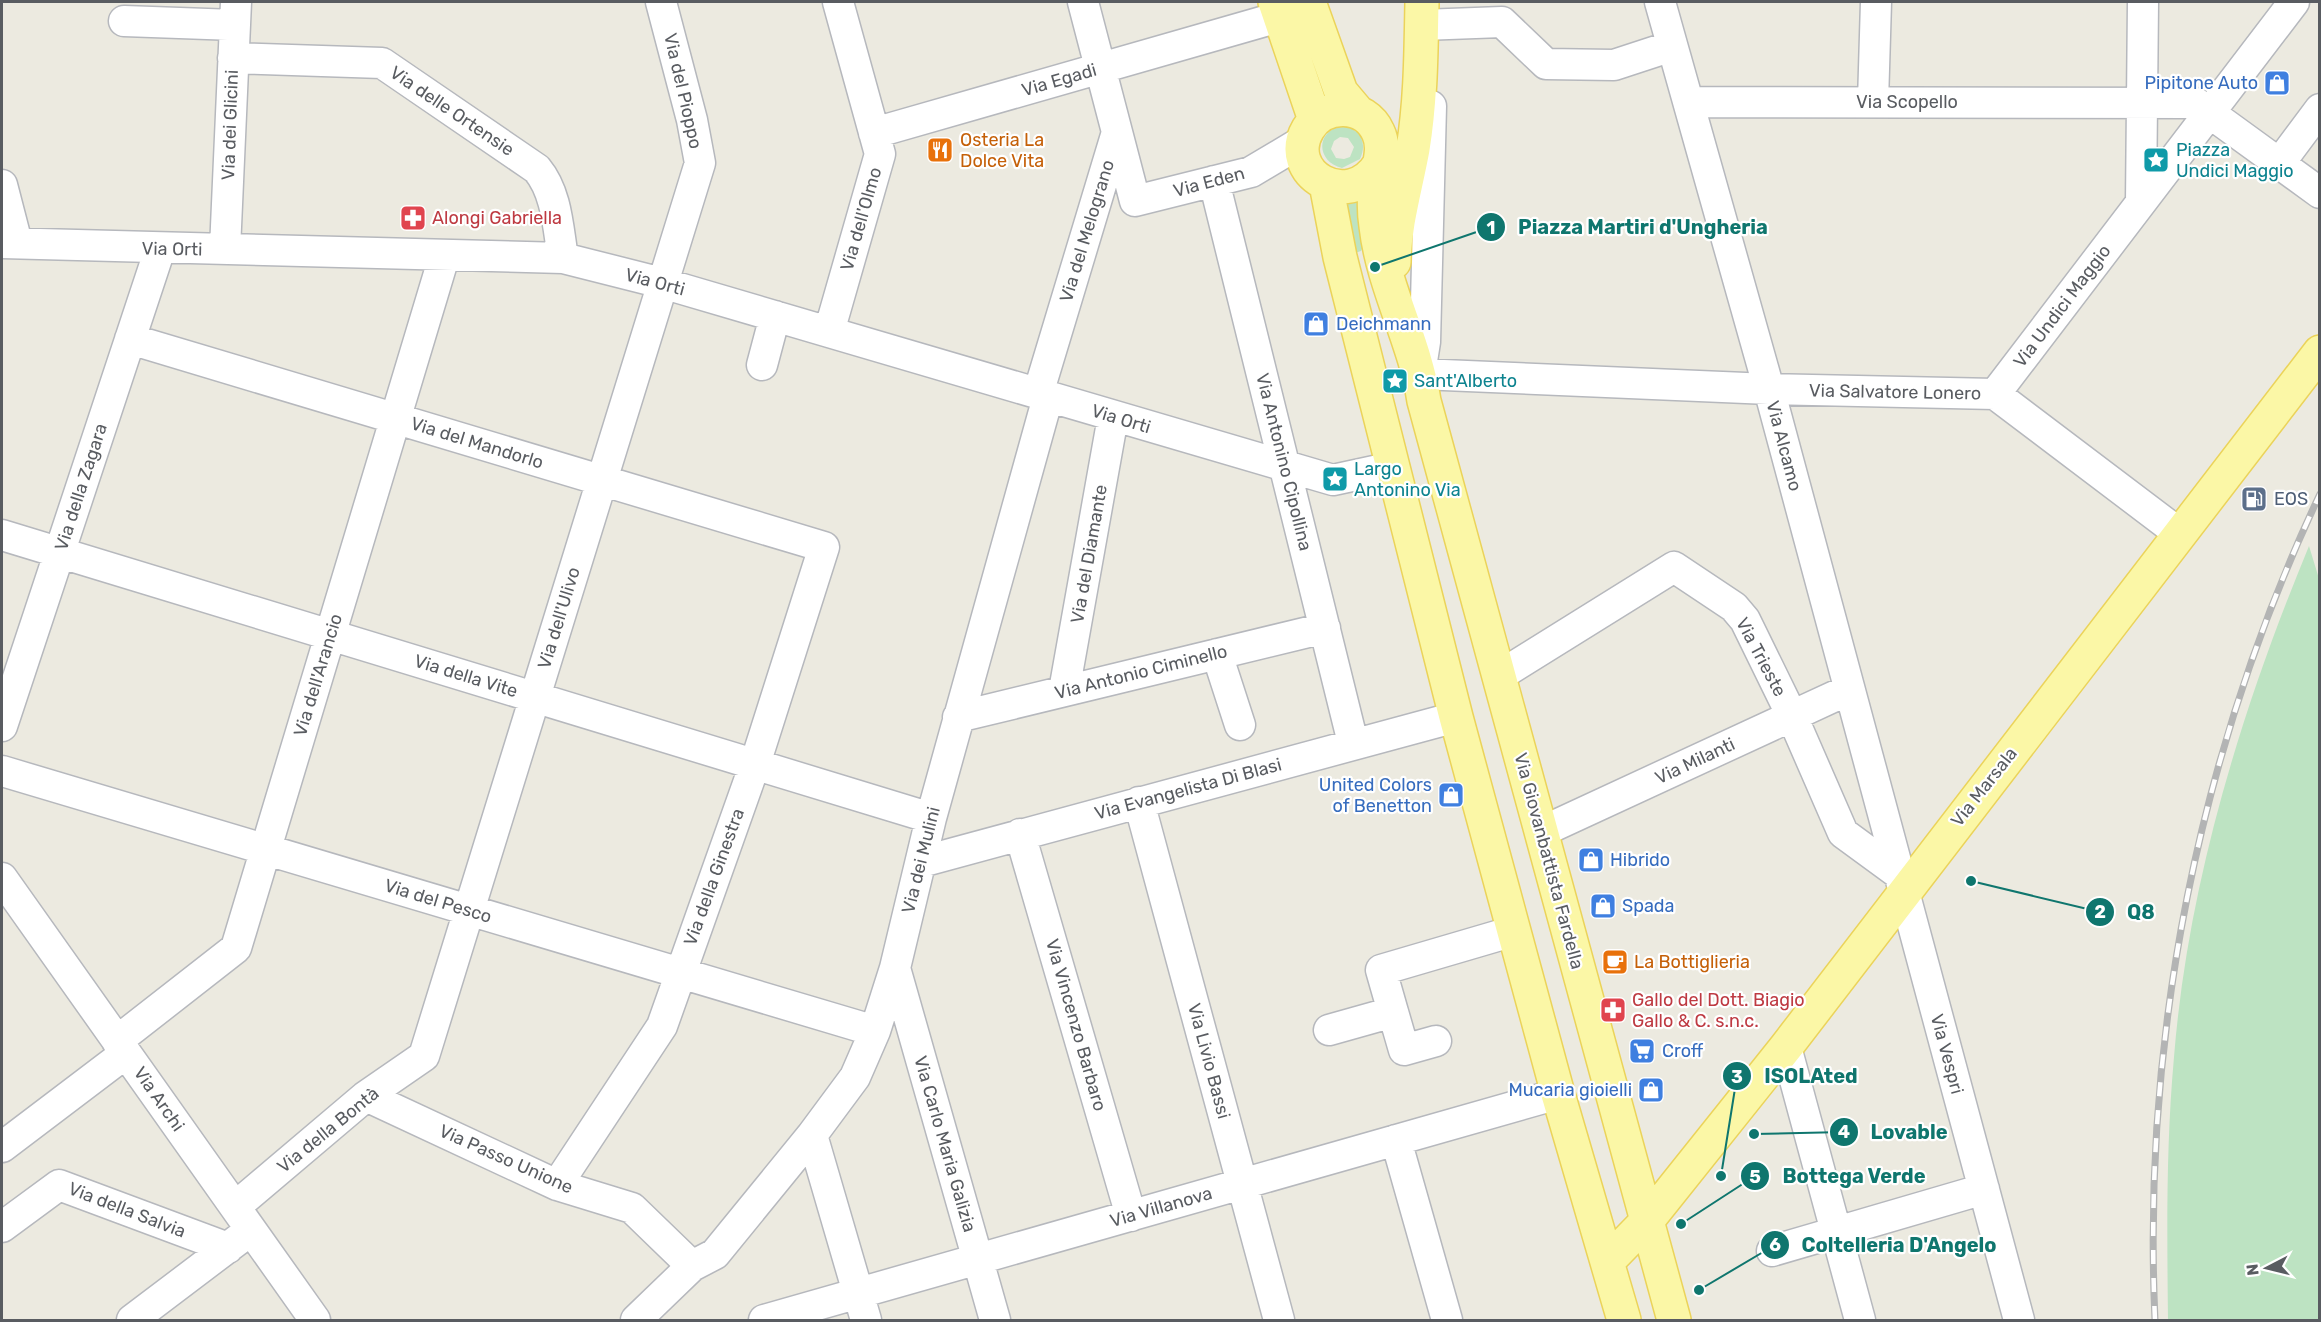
<svg xmlns="http://www.w3.org/2000/svg" width="2321" height="1322" font-family="Rubik,sans-serif">
  <rect width="100%" height="100%" fill="#eceae0"/>
  <path fill="#bde3c2" fill-rule="evenodd" d="M1340,126C1360,127 1368,142 1360,159L1342,168C1317,162 1315,133 1340,126ZM1340,137L1348,138L1354,147L1350,157L1344,159L1336,158L1331,149L1334,141Z
    M1357,200L1363,247L1361,251L1355,253L1343,202Z
    M2309,546L2320,582L2319,1320H2168C2167,1232 2166,1145 2174,1057C2188,882 2242,708 2309,546Z"/>
  <g fill="none" stroke-linecap="round" stroke-linejoin="round">
    <defs>
      <path id="minor" d="M1660,2L1769,389L2019,1320
        M124,21L235,25
        M1422,25L1502,22L1546,64L1614,65L1672,46
        M233,58L382,63L537,169C557,193 558,228 563,258
        M1690,102L2196,103L2320,193
        M1873,102L1876,2
        M1431,106L1425,342L1420,374L1769,389L1995,394L2180,534
        M1117,132L1135,201L1251,172L1303,141
        M874,133L1279,17
        M2279,164L2320,109
        M1214,181L1353,743
        M2,185L17,243
        M2141,202L2143,2
        M2,243L563,258L662,283L1333,480L1393,467
        M225,249L236,2
        M829,332L880,154L838,2
        M130,339L824,547L755,764L662,1026L557,1185
        M762,365L775,316
        M1038,394L1117,132L1083,2
        M1995,394L2294,2
        M2,535L931,818
        M1217,654L1240,725
        M1499,676L1674,567L1734,607L1745,620L1792,716L1843,833L1899,874
        M1064,691L1113,417
        M958,717L1325,628
        M2,726L160,249
        M2,771L875,1031
        M1139,802L1279,1320
        M1541,832L1848,690
        M1020,834L1131,1216
        M921,862L1456,717
        M2,878L315,1320
        M895,968L995,1320
        M1393,1012L1404,1050L1436,1041
        M1329,1030L1393,1012L1381,970L1514,931
        M117,1041L236,948L444,257
        M1786,1047L1860,1320
        M366,1096L557,1185L632,1208L692,1266L636,1320
        M812,1135L866,1320
        M1396,1140L1447,1320
        M2,1147L126,1053
        M235,1207L366,1096L424,1056L700,163L692,120L661,2
        M2,1227L59,1185L228,1248
        M1772,1251L1984,1189
        M692,1266L715,1254L812,1135L855,1077L875,1031L895,968L931,818L1048,397
        M132,1320L239,1239
        M764,1320L1558,1094"/>
      <path id="major" d="M1275,2L1315,120
        M1309,2L1341,92L1357,111
        M1379,165C1348,213 1282,173 1308,129C1324,102 1365,103 1378,132C1387,150 1376,171 1375,190C1374,202 1374,214 1376,226C1383,287 1415,341 1424,401L1674,1320
        M1326,184L1340,257L1456,717L1558,1094L1624,1320
        M1394,262C1395,223 1406,187 1413,149C1421,100 1421,51 1422,2
        M1607,1262L1647,1221L1786,1047L2320,352"/>
    </defs>
    <use href="#minor" stroke="#b6b8bd" stroke-width="33"/>
    <use href="#major" stroke="#ebd35a" stroke-width="36"/>
    <use href="#minor" stroke="#fff" stroke-width="30"/>
    <use href="#major" stroke="#fbf7a6" stroke-width="33"/>
    <defs>
      <path id="rail" d="M2155,1320C2142,1037 2199,750 2320,494"/>
    </defs>
    <use href="#rail" stroke="#b3b4b4" stroke-width="7"/>
    <use href="#rail" stroke="#fff" stroke-width="4.5" stroke-dasharray="14" stroke-linecap="butt"/>
  </g>
  <defs>
    <symbol id="shop-square" viewBox="-11 -11 22 22"><rect x="-9" y="-9" width="18" height="18" rx="4" fill="#3f7fe0" stroke="#fff"/><path d="M-5-2.5h2.3a2.7 3.5 0 0 1 5.4 0H5L5.5 6h-11ZM-1.5-2.5h3a1.5 2.3 0 0 0-3 0Z" fill="#fff"/></symbol>
    <symbol id="restaurant-square" viewBox="-11 -11 22 22"><rect x="-9" y="-9" width="18" height="18" rx="4" fill="#e8710a" stroke="#fff"/><path d="M-5-6h1v4h1v-4h1v4h1v-4h1v5L-1.5 .5V6h-2V.5L-5-1ZM5-6V6H3V1.5H1.5Q1.5-4 5-6Z" fill="#fff"/></symbol>
    <symbol id="sight-square" viewBox="-11 -11 22 22"><rect x="-9" y="-9" width="18" height="18" rx="4" fill="#0f9aa8" stroke="#fff"/><path d="M0-6L1.8-2.2L6-1.7L2.9 1.2L3.7 5.4L0 3.3L-3.7 5.4L-2.9 1.2L-6-1.7L-1.8-2.2Z" fill="#fff"/></symbol>
    <symbol id="pharmacy-square" viewBox="-11 -11 22 22"><rect x="-9" y="-9" width="18" height="18" rx="4" fill="#e0444e" stroke="#fff"/><path d="M-2-6h4v4h4v4h-4v4h-4v-4h-4v-4h4Z" fill="#fff"/></symbol>
    <symbol id="fuel-square" viewBox="-11 -11 22 22"><rect x="-9" y="-9" width="18" height="18" rx="4" fill="#5c6f8a" stroke="#fff"/><path d="M-5.5-6h7V0h2V4h1.3V-2.5L3-4.5l.8-.8L6-3V5H2.5V1h-1V6h-7ZM-4.2-4.7v3.2H.2V-4.7Z" fill="#fff"/></symbol>
    <symbol id="cafe-square" viewBox="-11 -11 22 22"><rect x="-9" y="-9" width="18" height="18" rx="4" fill="#e8710a" stroke="#fff"/><path d="M-5.5-4.5H6V0H3Q3 3.5 0 3.5H-2.5Q-5.5 3.5-5.5 0ZM3-3.2v2h1.7v-2ZM-6 4.5H4V6H-6Z" fill="#fff"/></symbol>
    <symbol id="supermarket-square" viewBox="-11 -11 22 22"><rect x="-9" y="-9" width="18" height="18" rx="4" fill="#3f7fe0" stroke="#fff"/><path d="M-6-5.5h2.5l.6 2H6L4.5 2H-2.5L-4.4-4H-6ZM-1.5 3.2a1.3 1.3 0 1 0 .1 0ZM3 3.2a1.3 1.3 0 1 0 .1 0Z" fill="#fff"/></symbol>
  </defs>
  <g fill-rule="evenodd">
    <use href="#shop-square" x="2262" y="68" width="30" height="30"/>
    <use href="#restaurant-square" x="925" y="135" width="30" height="30"/>
    <use href="#sight-square" x="2141" y="145" width="30" height="30"/>
    <use href="#pharmacy-square" x="398" y="203" width="30" height="30"/>
    <use href="#shop-square" x="1301" y="309" width="30" height="30"/>
    <use href="#sight-square" x="1380" y="366" width="30" height="30"/>
    <use href="#sight-square" x="1320" y="464" width="30" height="30"/>
    <use href="#fuel-square" x="2239" y="484" width="30" height="30"/>
    <use href="#shop-square" x="1436" y="780" width="30" height="30"/>
    <use href="#shop-square" x="1576" y="845" width="30" height="30"/>
    <use href="#shop-square" x="1588" y="891" width="30" height="30"/>
    <use href="#cafe-square" x="1600" y="947" width="30" height="30"/>
    <use href="#pharmacy-square" x="1598" y="995" width="30" height="30"/>
    <use href="#supermarket-square" x="1627" y="1036" width="30" height="30"/>
    <use href="#shop-square" x="1636" y="1075" width="30" height="30"/>
  </g>
  <g text-anchor="middle" dominant-baseline="central" stroke-width="4.5" stroke-linejoin="round" paint-order="stroke">
    <g font-size="18" fill="#595c61" stroke="#fff">
      <text transform="translate(1059 80) rotate(-16)">Via Egadi</text>
      <text transform="translate(683 91) rotate(77)">Via del Pioppo</text>
      <text x="1907" y="102">Via Scopello</text>
      <text transform="translate(452 111) rotate(34)">Via delle Ortensie</text>
      <text transform="translate(230 125) rotate(-88)">Via dei Glicini</text>
      <text transform="translate(1209 182) rotate(-15)">Via Eden</text>
      <text transform="translate(861 219) rotate(-74)">Via dell'Olmo</text>
      <text transform="translate(1087 231) rotate(-73)">Via del Melograno</text>
      <text transform="translate(172 249) rotate(1)">Via Orti</text>
      <text transform="translate(655 282) rotate(15)">Via Orti</text>
      <text transform="translate(2062 306) rotate(-53)">Via Undici Maggio</text>
      <text transform="translate(1895 392) rotate(1)">Via Salvatore Lonero</text>
      <text transform="translate(1121 419) rotate(17)">Via Orti</text>
      <text transform="translate(477 443) rotate(17)">Via del Mandorlo</text>
      <text transform="translate(1784 446) rotate(75)">Via Alcamo</text>
      <text transform="translate(1284 462) rotate(76)">Via Antonino Cipollina</text>
      <text transform="translate(81 487) rotate(-72)">Via della Zagara</text>
      <text transform="translate(1089 554) rotate(-80)">Via del Diamante</text>
      <text transform="translate(559 618) rotate(-73)">Via dell'Ulivo</text>
      <text transform="translate(1761 657) rotate(62)">Via Trieste</text>
      <text transform="translate(1141 672) rotate(-14)">Via Antonio Ciminello</text>
      <text transform="translate(318 675) rotate(-73)">Via dell'Arancio</text>
      <text transform="translate(466 676) rotate(17)">Via della Vite</text>
      <text transform="translate(1695 761) rotate(-25)">Via Milanti</text>
      <text transform="translate(1984 787) rotate(-52)">Via Marsala</text>
      <text transform="translate(1188 789) rotate(-15)">Via Evangelista Di Blasi</text>
      <text transform="translate(921 860) rotate(-76)">Via dei Mulini</text>
      <text transform="translate(1549 861) rotate(75)">Via Giovanbattista Fardella</text>
      <text transform="translate(714 877) rotate(-70)">Via della Ginestra</text>
      <text transform="translate(438 901) rotate(17)">Via del Pesco</text>
      <text transform="translate(1076 1025) rotate(74)">Via Vincenzo Barbaro</text>
      <text transform="translate(1947 1054) rotate(75)">Via Vespri</text>
      <text transform="translate(1209 1061) rotate(75)">Via Livio Bassi</text>
      <text transform="translate(159 1099) rotate(55)">Via Archi</text>
      <text transform="translate(328 1130) rotate(-39)">Via della Bontà</text>
      <text transform="translate(945 1144) rotate(74)">Via Carlo Maria Galizia</text>
      <text transform="translate(506 1159) rotate(24)">Via Passo Unione</text>
      <text transform="translate(1161 1207) rotate(-16)">Via Villanova</text>
      <text transform="translate(127 1210) rotate(21)">Via della Salvia</text>
    </g>
    <g font-size="18" fill="#366cbe" stroke="#fff" text-anchor="start">
      <text x="2258" y="83" text-anchor="end">Pipitone Auto</text>
      <text x="1336" y="324">Deichmann</text>
      <text x="1432" y="785" text-anchor="end">United Colors<tspan x="1432" dy="21">of Benetton</tspan></text>
      <text x="1610" y="860">Hibrido</text>
      <text x="1622" y="906">Spada</text>
      <text x="1662" y="1051">Croff</text>
      <text x="1632" y="1090" text-anchor="end">Mucaria gioielli</text>
    </g>
    <g font-size="18" fill="#c56008" stroke="#fff" text-anchor="start">
      <text x="960" y="140">Osteria La<tspan x="960" dy="21">Dolce Vita</tspan></text>
      <text x="1634" y="962">La Bottiglieria</text>
    </g>
    <g font-size="18" fill="#0d838f" stroke="#fff" text-anchor="start">
      <text x="2176" y="150">Piazza<tspan x="2176" dy="21">Undici Maggio</tspan></text>
      <text x="1414" y="381">Sant'Alberto</text>
      <text x="1354" y="469">Largo<tspan x="1354" dy="21">Antonino Via</tspan></text>
    </g>
    <g font-size="18" fill="#be3a42" stroke="#fff" text-anchor="start">
      <text x="432" y="218">Alongi Gabriella</text>
      <text x="1632" y="1000">Gallo del Dott. Biagio<tspan x="1632" dy="21">Gallo &amp; C. s.n.c.</tspan></text>
    </g>
    <g font-size="18" fill="#4e5e75" stroke="#fff" text-anchor="start">
      <text x="2274" y="499">EOS</text>
    </g>
  </g>
  <path fill="none" stroke="#0f766e" stroke-width="2" d="M1375 267L1491 227M1971 881L2100 912M1721 1176L1737 1076M1754 1134L1844 1132M1681 1224L1755 1176M1699 1290L1775 1245"/>
  <g fill="#0f766e" stroke="#fff" stroke-width="2">
    <circle cx="1375" cy="267" r="6"/>
    <circle cx="1971" cy="881" r="6"/>
    <circle cx="1721" cy="1176" r="6"/>
    <circle cx="1754" cy="1134" r="6"/>
    <circle cx="1681" cy="1224" r="6"/>
    <circle cx="1699" cy="1290" r="6"/>
    <circle cx="1491" cy="227" r="15"/>
    <circle cx="2100" cy="912" r="15"/>
    <circle cx="1737" cy="1076" r="15"/>
    <circle cx="1844" cy="1132" r="15"/>
    <circle cx="1755" cy="1176" r="15"/>
    <circle cx="1775" cy="1245" r="15"/>
  </g>
  <g font-size="18" text-anchor="middle" font-weight="bold" fill="#fff">
    <text x="1491" y="234">1</text>
    <text x="2100" y="918">2</text>
    <text x="1737" y="1083">3</text>
    <text x="1844" y="1138">4</text>
    <text x="1755" y="1183">5</text>
    <text x="1775" y="1251">6</text>
  </g>
  <g font-size="20" text-anchor="middle" font-weight="bold" fill="#0f766e" stroke="#fff" stroke-width="4.5" stroke-linejoin="round" paint-order="stroke">
    <text x="1643" y="234">Piazza Martiri d'Ungheria</text>
    <text x="2141" y="919">Q8</text>
    <text x="1811" y="1083">ISOLAted</text>
    <text x="1909" y="1139">Lovable</text>
    <text x="1854" y="1183">Bottega Verde</text>
    <text x="1899" y="1252">Coltelleria D'Angelo</text>
  </g>
  <rect width="2321" height="1322" fill="none" stroke="#595c61" stroke-width="6"/>
  <g transform="translate(2267 1268) rotate(263)" stroke="#ffffff" stroke-width="4.5" paint-order="stroke">
  <path d="M0-4.5L10 22L0 15L-10 22Z" fill="#595c61"/>
  <text y="-9" font-size="16" font-weight="bold" text-anchor="middle" fill="#595c61">N</text>
  </g>
</svg>
